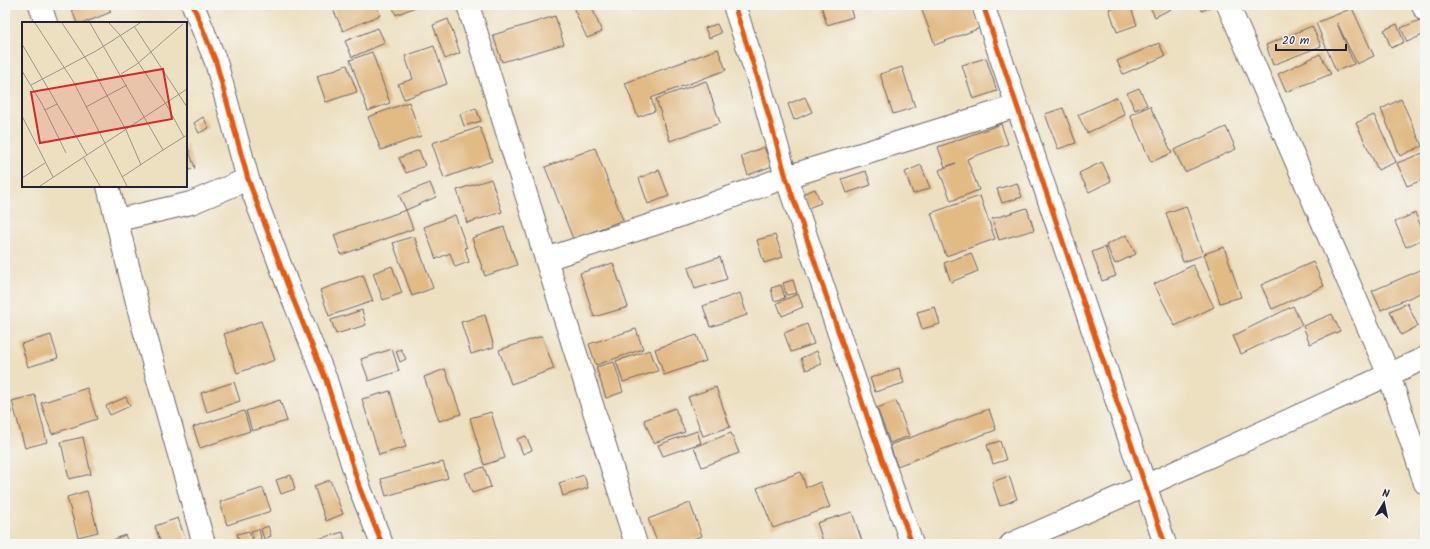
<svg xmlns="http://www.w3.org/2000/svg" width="1430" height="549" font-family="Kalam,sans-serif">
  <rect width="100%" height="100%" fill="#f6f6f2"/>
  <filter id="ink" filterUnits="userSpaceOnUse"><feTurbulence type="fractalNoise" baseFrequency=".025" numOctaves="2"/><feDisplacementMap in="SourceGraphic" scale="8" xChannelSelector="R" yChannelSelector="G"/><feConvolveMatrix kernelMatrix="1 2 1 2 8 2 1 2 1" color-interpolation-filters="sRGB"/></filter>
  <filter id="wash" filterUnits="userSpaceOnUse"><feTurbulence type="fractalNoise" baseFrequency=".012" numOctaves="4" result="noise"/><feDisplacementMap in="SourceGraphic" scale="16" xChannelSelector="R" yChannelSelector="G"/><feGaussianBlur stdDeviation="0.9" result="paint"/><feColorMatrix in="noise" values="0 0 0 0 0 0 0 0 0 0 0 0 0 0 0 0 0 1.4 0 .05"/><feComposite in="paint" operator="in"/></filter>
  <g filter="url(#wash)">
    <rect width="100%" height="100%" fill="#ede0c1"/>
    <g id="blocks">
      <path fill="#e2ba84" d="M70,5H108L111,12L84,23H77Z
        M343,5H376L380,15L343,31L333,9Z
        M392,5H420L396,15Z
        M572,5H591L602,32L587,38Z
        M628,5H646L631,11Z
        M821,5H849L853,17L827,25Z
        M920,5H971L980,28L935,45Z
        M1121,5H1130L1137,25L1117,32L1109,9Z
        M1149,5H1179L1155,17Z
        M1199,5H1214L1202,11Z
        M1348,5H1357L1352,8L1374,56L1357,64L1337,23L1354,64L1336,71L1316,23L1350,9Z
        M555,16L564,44L502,62L493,35Z
        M448,19L460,53L445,59L433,25Z
        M1422,19L1425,27V34L1407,42L1401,28Z
        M717,24L721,33L709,38L705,28Z
        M1397,24L1404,42L1391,48L1384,30Z
        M1312,26L1321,46L1273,65L1266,45Z
        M378,28L385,43L352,57L345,41Z
        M1159,43L1165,56L1123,74L1117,61Z
        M434,46L447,84L404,99L398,84L413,79L405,56Z
        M718,49L726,70L651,98L655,111L638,117L625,83Z
        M372,52L390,103L368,111L350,60Z
        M1320,54L1331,74L1286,92L1278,74Z
        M986,58L997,91L973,99L962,65Z
        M347,65L357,92L326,102L317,76Z
        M902,67L915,107L893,114L880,74Z
        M706,81L720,123L670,141L656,99Z
        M1139,88L1147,105L1135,110L1127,93Z
        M805,97L812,112L794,120L788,104Z
        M1117,97L1125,115L1087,133L1078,115Z
        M1401,99L1422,146L1400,156L1381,109Z
        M409,102L421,136L381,150L368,117Z
        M1150,106L1172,153L1151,162L1130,115Z
        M476,108L481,121L464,126L460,114Z
        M1063,108L1076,143L1058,149L1045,114Z
        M1374,115L1396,162L1378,170L1356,123Z
        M203,117L209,128L199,133L194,123Z
        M1001,124L1008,144L967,159L979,190L951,201L939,170L956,163L945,167L938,147Z
        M480,127L492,161L444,178L432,143Z
        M1226,127L1236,149L1185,172L1174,150Z
        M186,142L195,168L186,171Z
        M764,147L772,166L748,175L741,156Z
        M595,148L623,220L573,239L545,167Z
        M419,150L425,166L406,173L399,158Z
        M1423,153L1425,159V179L1407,186L1397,163Z
        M1102,162L1111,181L1089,192L1079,173Z
        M921,165L930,188L913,194L905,172Z
        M659,170L669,196L648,204L639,178Z
        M866,171L871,185L847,193L842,179Z
        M491,179L502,212L467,223L457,190Z
        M430,183L436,197L406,210L399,195Z
        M1017,183L1022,197L1002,203L997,189Z
        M815,189L821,203L808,208L802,194Z
        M980,196L995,239L946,256L931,213Z
        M1186,206L1203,255L1183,262L1166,213Z
        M1027,208L1034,230L999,240L992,219Z
        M406,210L413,229L341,255L334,235Z
        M1415,213L1425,235V238L1406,247L1395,222Z
        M455,215L467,248H465L469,262L455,267L450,253L436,259L424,227Z
        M504,227L517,265L485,276L472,238Z
        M775,235L783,257L764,263L757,240Z
        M1126,235L1136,254L1115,264L1106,245Z
        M414,236L433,288L412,296L393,243Z
        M1105,247L1116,276L1102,281L1092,252Z
        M1224,247L1241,297L1220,303L1204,254Z
        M971,253L978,271L951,282L944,263Z
        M720,257L727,279L695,289L688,268Z
        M1313,262L1324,286L1272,309L1261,285Z
        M613,263L628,307L594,317L580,273Z
        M1193,265L1214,307L1175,326L1154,284Z
        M392,266L402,293L383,300L373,273Z
        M1425,268V291L1381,310L1372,291Z
        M363,275L373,301L329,316L320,290Z
        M793,280L797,293L786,295L783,283Z
        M781,285L785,298L774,301L771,288Z
        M740,293L747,315L710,327L703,306Z
        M798,294L803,307L782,316L777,303Z
        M1407,303L1418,326L1401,335L1390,311Z
        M1293,306L1302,325L1241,354L1233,336Z
        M935,307L940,324L922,329L917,312Z
        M362,310L366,325L336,334L331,320Z
        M1332,314L1340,331L1310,344L1303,326Z
        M485,315L494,347L471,354L461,322Z
        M261,321L275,360L237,373L224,334Z
        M807,324L814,344L791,352L784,333Z
        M636,329L643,349L596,365L589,344Z
        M51,335L58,358L28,367L21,344Z
        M697,335L706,361L664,375L655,349Z
        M542,336L554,369L511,384L499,350Z
        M392,349L399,371L369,381L361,359Z
        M401,349L406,359L400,362L396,351Z
        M650,350L658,371L623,382L616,361Z
        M817,351L822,364L806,370L801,358Z
        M614,362L623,392L606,398L596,367Z
        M899,368L904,383L875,392L870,378Z
        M445,369L461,414L439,421L424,377Z
        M234,382L240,401L207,412L201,393Z
        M716,387L730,427L703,436L688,397Z
        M87,388L97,419L52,434L41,403Z
        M390,391L406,447L379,455L362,399Z
        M35,395L47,442L25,448L12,401Z
        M126,397L130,406L110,415L106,406Z
        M280,400L287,421L252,431L246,411Z
        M896,401L909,436L890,443L877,408Z
        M9,402L11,413L5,414V403Z
        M675,408L685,432L654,443L644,420Z
        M989,409L996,430L897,466L890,445Z
        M244,411L250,431L200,448L193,427Z
        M491,412L505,458L484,465L470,418Z
        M697,431L701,443L663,456L658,445Z
        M731,433L739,453L702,467L694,447Z
        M526,436L532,450L523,454L517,439Z
        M83,437L91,474L69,479L61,442Z
        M1000,441L1006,460L993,464L987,445Z
        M443,462L448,478L386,496L381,479Z
        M484,467L491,487L472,493L465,473Z
        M801,472L806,488L820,482L830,507L773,528L757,488Z
        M291,475L295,489L281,494L276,480Z
        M584,475L588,488L563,496L559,483Z
        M1009,476L1017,499L1000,506L992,482Z
        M330,480L343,514L326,521L314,486Z
        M263,488L271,511L227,525L220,502Z
        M87,491L98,532L78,537L67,497Z
        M690,503L702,536L679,544H658L648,519Z
        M852,512L863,544H824L817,523Z
        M178,518L187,544H161L155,526Z
        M268,526L271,536L264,539L261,529Z
        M259,529L261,539L254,541L251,531Z
        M249,531L252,542L240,544L237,534Z
        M343,532L346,544H301Z
        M125,535L129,544H103Z"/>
    </g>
  </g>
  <g filter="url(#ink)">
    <use href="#blocks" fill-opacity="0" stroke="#69646a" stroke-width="1"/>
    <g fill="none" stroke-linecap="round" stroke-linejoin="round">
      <defs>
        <path id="minor" d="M40,5L46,23
          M193,5L216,62L248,179L291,294L326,380L360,489L382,544
          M468,5L546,259L636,544
          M734,5L760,85L786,177L871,428L912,544
          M983,5L1165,544
          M1228,5L1389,375L1425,483
          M1423,5L1425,10
          M108,186L143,326L204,544
          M118,220L191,203L248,179
          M546,259L676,217L786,177L1017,106
          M1011,544L1145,486L1425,358"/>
      </defs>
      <use href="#minor" stroke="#69646a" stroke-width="24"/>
      <use href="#minor" stroke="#fff" stroke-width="22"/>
      <defs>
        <path id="cycleway" d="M193,5L216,62L248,179L291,294L326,380L360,489L382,544
          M734,5L760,85L786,177L871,428L912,544
          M983,5L1165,544"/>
      </defs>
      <use href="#cycleway" stroke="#f6f6f2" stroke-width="8"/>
      <use href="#cycleway" stroke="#e8590c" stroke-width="5"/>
    </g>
  </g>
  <g transform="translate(22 22)">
    <rect width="165" height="165" fill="#ede0c1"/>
    <path fill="none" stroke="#9c948b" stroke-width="1" d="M13,1L51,59L105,164M40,1L70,46L104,108L119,143M68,1L141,128L100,155M87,1L98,13L144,82L162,115M112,4L165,85M0,22L65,133M0,49L20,82L44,131M99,52L115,42L161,2M9,63L74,29L118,1M64,85L105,63M23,88L35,82M0,94L31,155M141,128L165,113M62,136L78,164M0,156L23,141M18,164L165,67"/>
    <path fill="#d62828" fill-opacity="0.15" stroke="#d62828" stroke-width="2" d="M141,47L150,97L18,121L9,70Z"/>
    <rect width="165" height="165" fill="none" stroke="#22223b" stroke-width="2"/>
  </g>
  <rect width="1430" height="549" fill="none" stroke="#f6f6f2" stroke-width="20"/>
  <g transform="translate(1384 503) rotate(10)" stroke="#f6f6f2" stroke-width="3" paint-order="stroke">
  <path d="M0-3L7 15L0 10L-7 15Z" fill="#22223b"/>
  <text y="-6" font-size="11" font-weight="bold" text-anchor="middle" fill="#22223b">N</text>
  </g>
  <path d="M1276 44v6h70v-6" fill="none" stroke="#22223b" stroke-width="2"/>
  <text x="1282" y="44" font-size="12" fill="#22223b" stroke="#f6f6f2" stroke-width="3" paint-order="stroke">20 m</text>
</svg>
